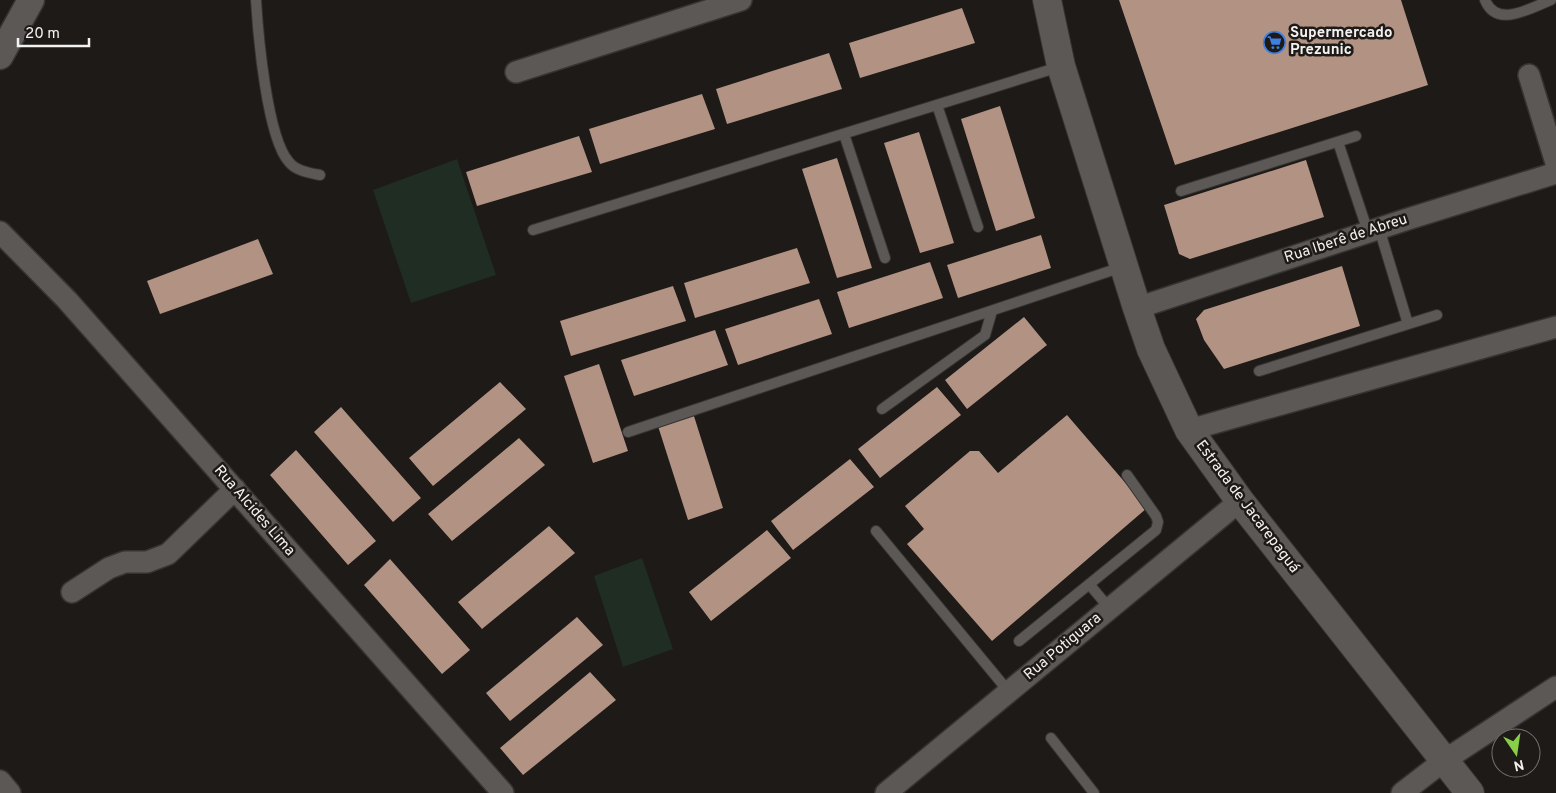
<svg xmlns="http://www.w3.org/2000/svg" width="1556" height="793" font-family="Overpass,sans-serif">
  <rect width="100%" height="100%" fill="#1d1a18"/>
  <path fill="#1f2d22" d="M457,159L496,275L411,303L373,190Z
    M642,558L673,649L623,667L594,576Z"/>
  <path fill="#b29282" d="M1119,0H1401L1428,85L1175,165Z
    M962,8L975,43L860,78L849,43Z
    M829,53L842,89L727,124L716,89Z
    M702,94L715,129L600,164L589,129Z
    M1000,106L1035,218L996,231L961,119Z
    M919,132L954,243L920,253L884,143Z
    M579,136L592,172L477,206L466,172Z
    M837,158L872,268L837,278L802,169Z
    M1306,160L1324,217L1190,259L1179,254L1164,205Z
    M1041,235L1051,268L958,298L947,265Z
    M258,239L273,274L160,314L147,281Z
    M797,248L810,283L695,318L684,283Z
    M930,262L943,298L849,328L837,292Z
    M1342,266L1360,326L1224,369L1204,340L1196,319L1204,310Z
    M673,286L686,321L571,356L560,321Z
    M819,299L832,334L738,365L725,329Z
    M1024,317L1047,345L967,409L945,380Z
    M715,330L728,365L634,396L621,360Z
    M599,364L628,451L593,463L564,376Z
    M500,382L526,409L433,486L409,458Z
    M937,387L961,415L880,478L858,449Z
    M341,407L421,498L393,522L314,432Z
    M693,413L723,508L688,520L657,423Z
    M1067,415L1147,508L992,641L907,544L924,529L905,506L970,451H979L998,473Z
    M519,438L545,465L452,541L428,514Z
    M296,450L376,541L348,565L270,475Z
    M850,459L874,487L793,550L771,521Z
    M549,526L575,553L482,629L458,602Z
    M767,530L791,558L711,621L689,592Z
    M390,559L470,650L442,674L364,585Z
    M577,617L603,645L510,721L486,693Z
    M590,672L616,700L523,775L500,748Z"/>
  <g fill="none" stroke-linecap="round" stroke-linejoin="round">
    <defs>
      <path id="service" d="M256,0C258,34 267,138 289,162C296,171 310,173 320,175
        M1485,0C1497,29 1530,8 1551,0
        M937,105L978,227
        M844,134L885,258
        M1338,142L1368,232
        M1181,191L1356,136
        M1379,228L1408,324
        M533,230L1059,67
        M1259,371L1437,315
        M882,409L985,335L992,311
        M628,432L1122,267
        M876,531L1009,692
        M1089,584L1110,609
        M1019,641L1156,530L1158,522L1156,516L1127,475
        M1051,738L1094,793"/>
      <path id="minor" d="M516,72L741,0
        M1529,75L1556,163
        M0,232L67,300L503,793
        M1137,308L1411,218L1556,173
        M1189,430L1556,327
        M72,592L109,568L125,562H147L168,554L235,489
        M0,781L10,793
        M886,793L1240,501
        M1402,793L1445,760L1556,687"/>
      <path id="tertiary" d="M0,56L31,0"/>
      <path id="secondary" d="M1047,0L1061,66L1137,308L1151,349L1189,430L1240,501L1470,793"/>
    </defs>
    <use href="#service" stroke="#363433" stroke-width="12"/>
    <use href="#minor" stroke="#363433" stroke-width="24"/>
    <use href="#tertiary" stroke="#363433" stroke-width="29"/>
    <use href="#secondary" stroke="#363433" stroke-width="30"/>
    <use href="#service" stroke="#5b5856" stroke-width="10"/>
    <use href="#minor" stroke="#5b5856" stroke-width="21"/>
    <use href="#tertiary" stroke="#5b5856" stroke-width="26"/>
    <use href="#secondary" stroke="#5b5856" stroke-width="28"/>
  </g>
  <defs>
    <symbol id="supermarket-ring" viewBox="-11 -11 22 22"><circle r="9.5" fill="#1d1a18" stroke="#3f7fe0" stroke-width="1.5"/><path d="M-6-5.5h2.5l.6 2H6L4.5 2H-2.5L-4.4-4H-6ZM-1.5 3.2a1.3 1.3 0 1 0 .1 0ZM3 3.2a1.3 1.3 0 1 0 .1 0Z" fill="#3f7fe0"/></symbol>
  </defs>
  <g fill-rule="evenodd">
    <use href="#supermarket-ring" x="1262" y="30" width="25" height="25"/>
  </g>
  <g text-anchor="middle" dominant-baseline="central" stroke-width="5" stroke-linejoin="round" paint-order="stroke">
    <g font-size="15" font-weight="bold" fill="#f4f2f1" stroke="#1d1a18" text-anchor="start">
      <text x="1290" y="33">Supermercado<tspan x="1290" dy="17">Prezunic</tspan></text>
    </g>
    <g font-size="15" fill="#f4f2f1" stroke="#1d1a18">
      <text transform="translate(1346 239) rotate(-18)">Rua Iberê de Abreu</text>
      <text transform="translate(1247 507) rotate(53)">Estrada de Jacarepaguá</text>
      <text transform="translate(254 511) rotate(49)">Rua Alcides Lima</text>
      <text transform="translate(1063 647) rotate(-40)">Rua Potiguara</text>
    </g>
  </g>
  <g transform="translate(1516 753) rotate(167)"><circle r="24" fill="#1d1a18" stroke="#73706f"/>
  <path d="M0-4L9 19L0 12L-9 19Z" fill="#89ce48"/>
  <text y="-8" font-size="14" font-weight="bold" text-anchor="middle" fill="#f4f2f1">N</text>
  </g>
  <path d="M18 38v8h71v-8" fill="none" stroke="#f4f2f1" stroke-width="2.5"/>
  <text x="25" y="38" font-size="15" fill="#f4f2f1" stroke="#1d1a18" stroke-width="4" paint-order="stroke">20 m</text>
</svg>
